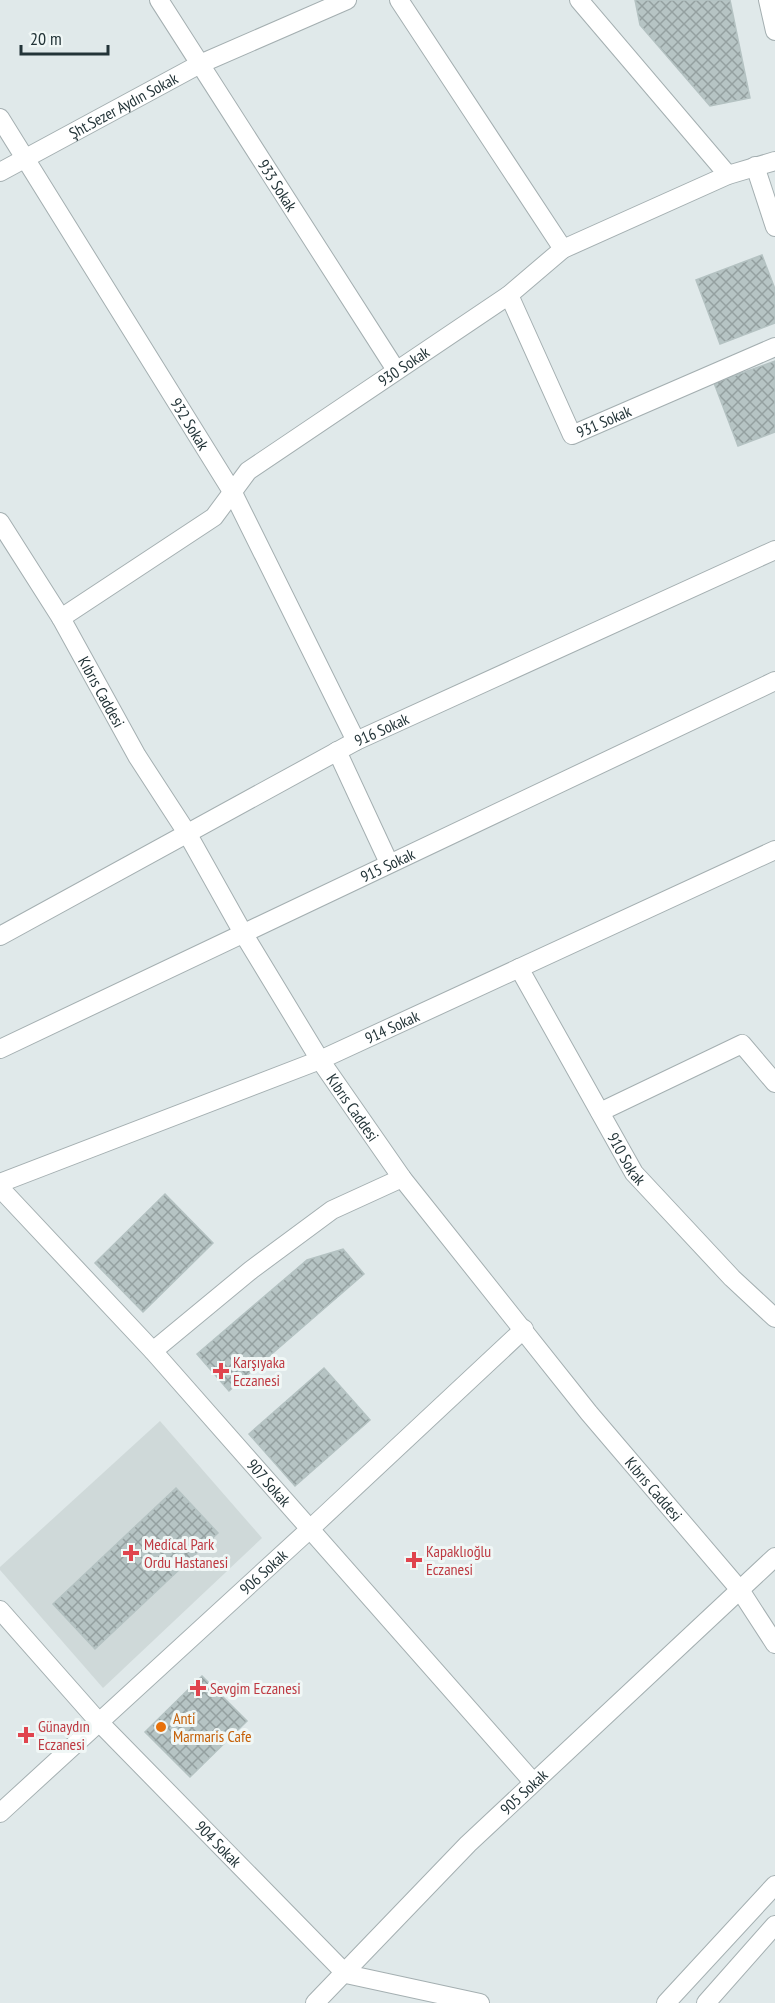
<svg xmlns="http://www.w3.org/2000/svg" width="775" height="2003" font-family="'PT Sans Narrow',sans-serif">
  <defs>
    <pattern id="building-cross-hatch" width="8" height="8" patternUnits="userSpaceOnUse" patternTransform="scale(1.5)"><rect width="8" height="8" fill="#b6c4c4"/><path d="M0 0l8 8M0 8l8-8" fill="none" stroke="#94a0a0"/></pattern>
  </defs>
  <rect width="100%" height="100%" fill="#e0e9ea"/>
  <path fill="#cfd9d9" d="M160,1421L262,1538L103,1688L0,1570V1567Z"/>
  <path fill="url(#building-cross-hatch)" stroke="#b4c2c2" stroke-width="1.5" d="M635,0H730L750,98L710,106L640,25Z
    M762,255L775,289V323L720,344L696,280Z
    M775,361V432L738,446L714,383Z
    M165,1194L213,1243L143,1312L95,1263Z
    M343,1249L364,1274L229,1391L197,1354L307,1260Z
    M324,1368L370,1420L295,1486L249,1434Z
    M176,1488L218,1533L95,1649L53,1604Z
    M202,1676L247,1721L190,1777L145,1732Z"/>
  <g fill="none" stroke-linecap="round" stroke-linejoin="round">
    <defs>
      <g id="minor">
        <path id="s1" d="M159,0L396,370"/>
        <path d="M399,0L563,249"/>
        <path d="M579,0L728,175"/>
        <path d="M768,0L775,31"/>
        <path id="s2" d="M0,118L233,493L356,741"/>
        <path d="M755,166L775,227"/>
        <path id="s3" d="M0,172L200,64L347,0"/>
        <path id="s4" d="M509,295L572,435L775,347"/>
        <path id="s5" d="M0,522L61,618L137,756L187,833L243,933L320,1060L402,1178L589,1413L740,1590L775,1644"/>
        <path id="s6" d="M61,618L214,517L248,471L509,295L563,249L728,175L775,161"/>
        <path d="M337,751L389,863"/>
        <path id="s7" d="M0,936L356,741L775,550"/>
        <path id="s8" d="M519,968L634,1173L732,1278L775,1318"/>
        <path id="s9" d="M0,1049L775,681"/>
        <path d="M600,1112L742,1044L775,1083"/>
        <path id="s10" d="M0,1183L320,1060L775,850"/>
        <path id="s11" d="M0,1188L153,1351L533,1782"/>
        <path d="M153,1351L251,1270L332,1210L402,1178"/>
        <path id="s12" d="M0,1610L98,1721L346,1974L480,2003"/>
        <path id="s13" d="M0,1813L310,1529L524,1329"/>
        <path id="s14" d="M315,2003L468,1844L775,1557"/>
        <path d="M666,2003L775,1885"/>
        <path d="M706,2003L775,1925"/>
      </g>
    </defs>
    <use href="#minor" stroke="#a4afb1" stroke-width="20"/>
    <use href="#minor" stroke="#fff" stroke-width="18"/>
  </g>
  <g fill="#e0444e" stroke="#f0f7f6" stroke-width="2">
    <path d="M218 1362h6v6h6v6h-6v6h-6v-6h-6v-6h6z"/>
    <path d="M128 1544h6v6h6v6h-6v6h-6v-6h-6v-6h6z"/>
    <path d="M411 1551h6v6h6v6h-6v6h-6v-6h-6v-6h6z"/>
    <path d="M195 1679h6v6h6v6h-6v6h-6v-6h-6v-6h6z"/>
    <path d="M23 1726h6v6h6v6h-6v6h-6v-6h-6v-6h6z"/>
  </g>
  <circle fill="#e8710a" stroke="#f0f7f6" stroke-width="2" cx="161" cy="1727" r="6"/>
  <g text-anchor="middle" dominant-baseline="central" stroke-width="6" stroke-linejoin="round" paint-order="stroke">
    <g font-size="16" fill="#233438" stroke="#f0f7f6">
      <text stroke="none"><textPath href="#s3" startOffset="140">Şht.Sezer Aydın Sokak</textPath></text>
      <text stroke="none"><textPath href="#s1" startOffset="220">933 Sokak</textPath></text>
      <text stroke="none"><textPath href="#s6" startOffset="428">930 Sokak</textPath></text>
      <text stroke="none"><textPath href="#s4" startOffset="188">931 Sokak</textPath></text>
      <text stroke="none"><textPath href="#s2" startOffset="360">932 Sokak</textPath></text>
      <text stroke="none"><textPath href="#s5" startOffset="198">Kıbrıs Caddesi</textPath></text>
      <text stroke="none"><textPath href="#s7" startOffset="434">916 Sokak</textPath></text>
      <text stroke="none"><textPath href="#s9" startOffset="429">915 Sokak</textPath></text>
      <text stroke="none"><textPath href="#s10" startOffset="422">914 Sokak</textPath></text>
      <text stroke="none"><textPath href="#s5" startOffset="684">Kıbrıs Caddesi</textPath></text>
      <text stroke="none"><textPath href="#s8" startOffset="219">910 Sokak</textPath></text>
      <text stroke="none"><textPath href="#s11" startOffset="399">907 Sokak</textPath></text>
      <text stroke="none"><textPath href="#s5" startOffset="1170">Kıbrıs Caddesi</textPath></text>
      <text stroke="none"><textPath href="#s13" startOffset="357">906 Sokak</textPath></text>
      <text stroke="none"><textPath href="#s14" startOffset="297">905 Sokak</textPath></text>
      <text stroke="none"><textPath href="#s12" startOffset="320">904 Sokak</textPath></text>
    </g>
    <g font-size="16" fill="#be3a42" stroke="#f0f7f6" text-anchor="start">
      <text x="233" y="1362">Karşıyaka<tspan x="233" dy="18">Eczanesi</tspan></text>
      <text x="144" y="1544">Medical Park<tspan x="144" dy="18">Ordu Hastanesi</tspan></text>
      <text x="426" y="1551">Kapaklıoğlu<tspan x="426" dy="18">Eczanesi</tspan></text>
      <text x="210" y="1688">Sevgim Eczanesi</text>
      <text x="38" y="1726">Günaydın<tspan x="38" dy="18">Eczanesi</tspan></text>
    </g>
    <g font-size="16" fill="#c56008" stroke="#f0f7f6" text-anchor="start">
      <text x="173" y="1718">Anti<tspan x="173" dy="18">Marmaris Cafe</tspan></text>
    </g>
  </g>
  <path d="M21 45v9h87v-9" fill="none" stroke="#233438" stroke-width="3"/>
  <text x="30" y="45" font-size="18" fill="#233438" stroke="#f0f7f6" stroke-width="4.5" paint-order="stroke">20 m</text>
</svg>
